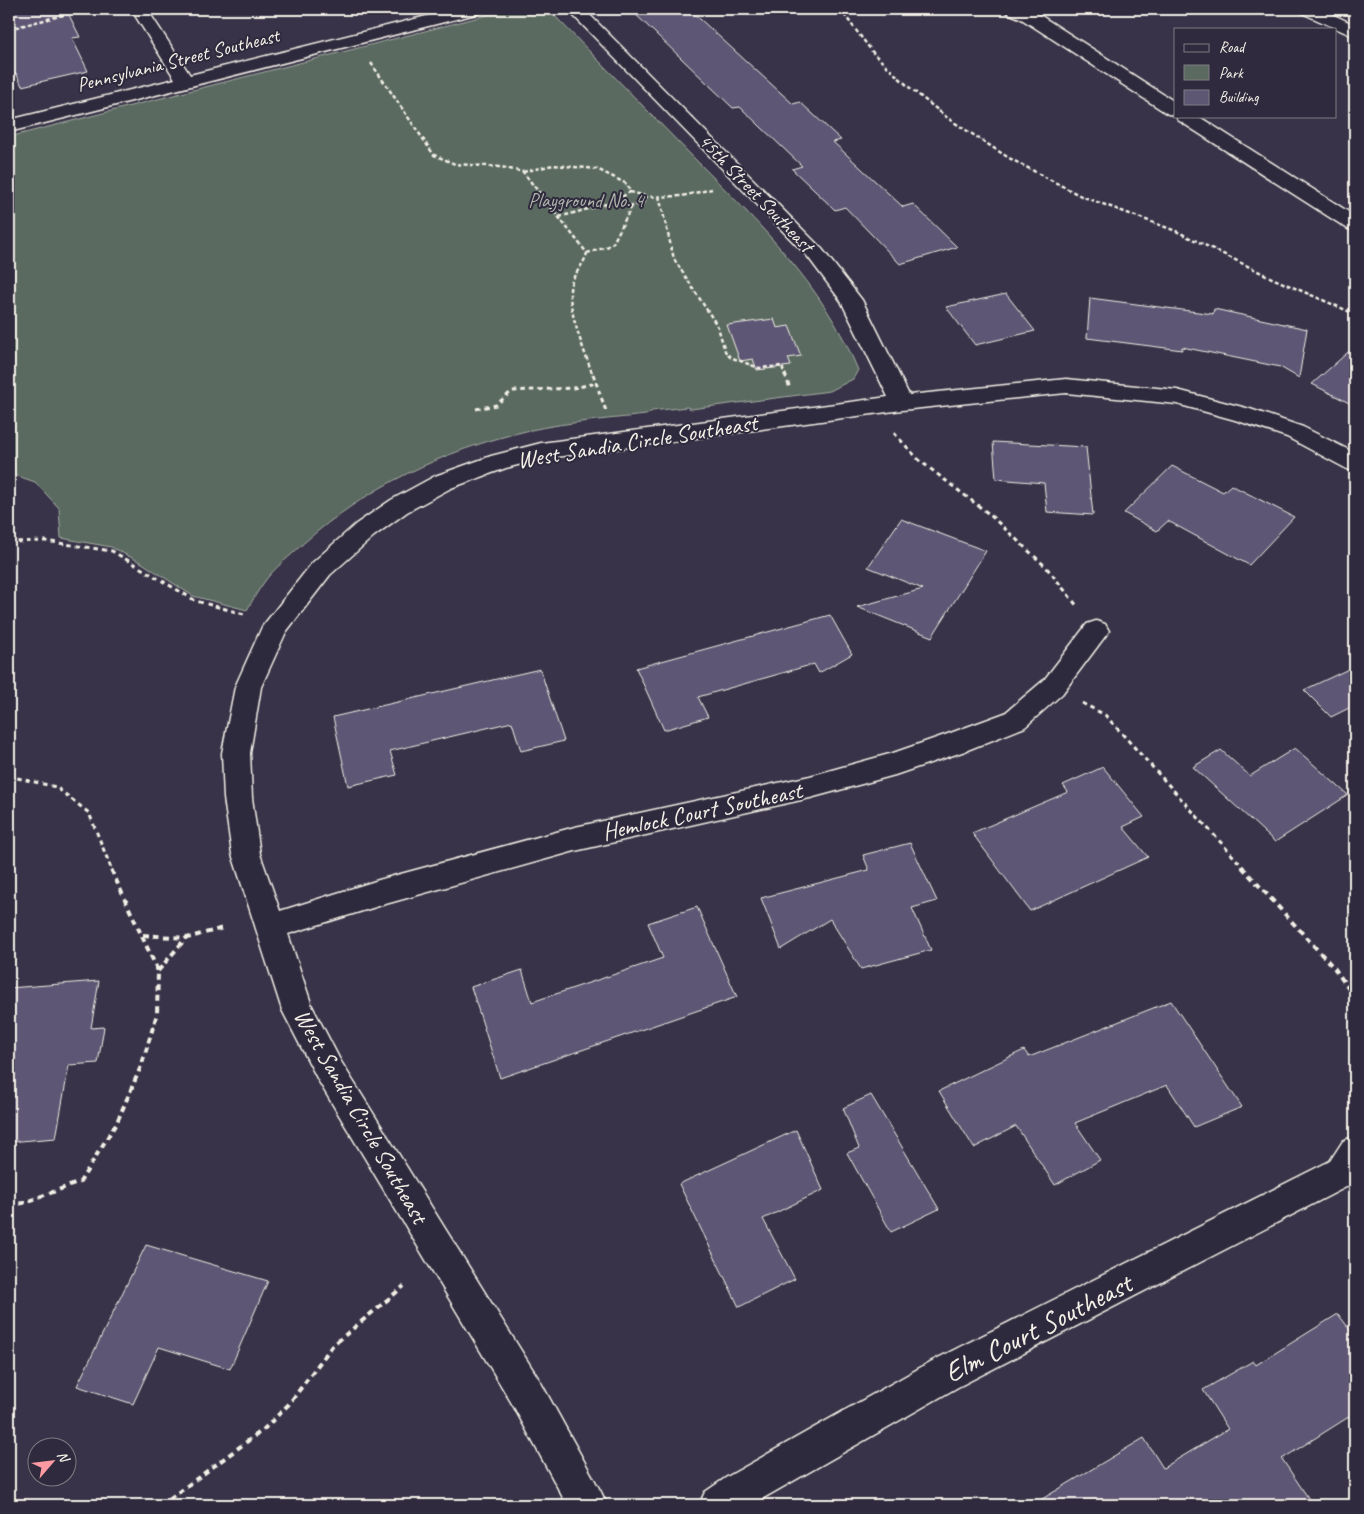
<svg xmlns="http://www.w3.org/2000/svg" width="1364" height="1514" font-family="Caveat,sans-serif">
  <rect width="100%" height="100%" fill="#383348"/>
  <filter id="ink" filterUnits="userSpaceOnUse"><feTurbulence type="fractalNoise" baseFrequency=".02" numOctaves="2"/><feDisplacementMap in="SourceGraphic" scale="10" xChannelSelector="R" yChannelSelector="G"/><feConvolveMatrix kernelMatrix="1 2 1 2 8 2 1 2 1" color-interpolation-filters="sRGB"/></filter>
  <g filter="url(#ink)">
    <path fill="#5a6a61" stroke="#a7aea4" d="M511,9L550,11C598,60 646,109 694,158C758,223 823,284 858,370L853,379L830,391L691,409L687,407L652,411L646,415C601,420 554,423 510,435C430,456 352,496 292,554C283,562 272,571 265,581C258,590 253,600 247,610L193,596L142,563L111,547L61,538L59,508L35,482L9,473V137Z"/>
    <path fill="#5d5774" stroke="#f4f1e8" d="M9,9H66L80,37L72,38L88,71L22,86L16,73L9,75Z
      M630,9H689L793,104L800,102L841,140L833,142L903,207L913,204L957,247L900,264L845,207L835,210L792,169L802,166L740,107L733,108Z
      M1006,294L1035,331L975,345L946,307Z
      M1090,298L1213,314L1214,309L1307,329L1299,378L1280,367L1182,347V350L1087,338Z
      M774,319L777,328L789,326L801,356L788,358L791,366L757,370L753,359L740,361L727,325Z
      M1355,346V406L1312,384Z
      M993,442L1086,447L1093,515L1047,512L1044,483L996,479Z
      M1172,466L1223,492L1231,485L1294,517L1249,565L1168,521L1157,531L1124,513Z
      M901,519L986,551L932,637L857,607L923,589L868,567Z
      M830,615L852,654L819,673L814,664L698,697L708,717L664,730L636,668Z
      M1355,666V705L1331,717L1304,690Z
      M540,669L564,741L521,751L512,722L390,751L397,775L348,786L333,717Z
      M1295,748L1348,795L1275,842L1193,767L1221,750L1250,776Z
      M1103,767L1144,817L1123,827L1148,857L1030,911L972,833L1068,792L1063,785Z
      M910,843L937,901L912,908L931,950L861,969L830,919L781,949L761,898L869,870L863,855Z
      M697,907L737,997L500,1078L471,987L522,970L532,1002L663,958L648,923Z
      M99,981L91,1028L104,1027L98,1063L69,1065L56,1138L9,1142V988Z
      M1171,1001L1242,1107L1194,1127L1167,1085L1075,1123L1100,1160L1055,1185L1016,1126L974,1148L939,1091L1024,1050L1029,1057Z
      M871,1095L939,1209L891,1232L847,1153L859,1148L843,1108Z
      M796,1130L823,1190L763,1219L795,1279L739,1307L679,1184Z
      M146,1245L268,1281L230,1369L159,1347L133,1404L77,1386Z
      M1338,1314L1355,1336V1413L1282,1459L1313,1505H1032L1144,1438L1163,1468L1228,1429L1203,1390L1253,1361L1256,1365Z"/>
    <g fill="none" stroke-linecap="round" stroke-linejoin="round">
      <defs>
        <path id="minor" d="M131,9H147L190,75L455,9H482L480,13L9,132V120L175,79Z
          M567,9H584L822,249L862,300L909,395L1066,379L1177,390L1250,409L1303,427L1355,453V471L1347,469L1287,437L1235,420L1177,404L1066,393L902,410L541,459L506,468L451,488L407,512L374,536L330,575L286,632L261,687L250,753L252,798L260,854L280,911L382,879L575,827L810,776L893,753L945,735L1005,713L1044,680L1087,624L1096,621L1105,624L1109,631L1062,694L1025,727L965,751L895,775L810,798L575,851L382,905L288,934L312,1006L340,1060L540,1381L601,1492L607,1505H567L514,1407L318,1080L282,1010L232,854L224,798L222,753L235,687L262,627L312,563L356,524L391,500L435,476L491,456L541,443L888,397L841,301L808,257Z
          M1006,9L1032,10L1175,102V115L1168,114L1020,18L1008,13Z
          M1300,9H1321L1355,25V37L1302,13Z
          M1176,116H1198L1355,216V231L1348,229L1178,120Z
          M1355,1136L1354,1183L958,1387L751,1505H699L705,1492L727,1477L932,1361L1330,1161L1343,1141Z"/>
      </defs>
      <use href="#minor" stroke="#f4f1e8" stroke-width="3"/>
      <path stroke="#f4f1e8" stroke-width="2.5" stroke-dasharray="4 2.5" stroke-linecap="butt" d="M840,9L874,54L910,88L949,119L1009,158L1081,196L1176,231L1274,279L1355,314
        M9,29L87,9
        M371,63L434,155L455,164L501,167L523,172L587,253C584,265 574,273 571,284C565,305 586,355 593,376
        M523,172L553,165L597,169L627,184L630,192
        M630,192L643,195L645,199L643,203L632,206L621,202L620,198Z
        M659,196L674,259L718,327L725,351L730,357L759,368L782,366L785,376
        M644,197L682,196L712,189
        M559,217L621,200
        M587,253L607,247L613,243L632,206"/>
      <path stroke="#f4f1e8" stroke-width="3" stroke-dasharray="4.5 4" stroke-linecap="butt" d="M593,374L607,414
        M785,374L790,389
        M476,409L496,405L512,391L573,388L597,383
        M894,433L919,460L989,514L1046,567L1078,607
        M9,542L45,541L112,551L196,601L244,614
        M1082,703L1105,715L1244,868
        M9,776L56,787L89,813L111,868"/>
      <path stroke="#f4f1e8" stroke-width="4" stroke-dasharray="6 4.5" stroke-linecap="butt" d="M1242,867L1335,969L1355,998
        M143,935L187,938L223,928
        M158,971L186,938
        M9,1205L23,1203L80,1182L117,1122L142,1064L157,1014L158,971L110,867
        M161,1505L264,1429L289,1404L332,1346L404,1286"/>
      <use href="#minor" fill="#2f2a3d" fill-rule="evenodd"/>
    </g>
  </g>
  <g text-anchor="middle" dominant-baseline="central" stroke-width="4" stroke-linejoin="round" paint-order="stroke">
    <g font-size="20" fill="#f4f1e8" stroke="#2f2a3d">
      <text transform="translate(178 60) rotate(-14)">Pennsylvania Street Southeast</text>
      <text transform="translate(756 193) rotate(46)">45th Street Southeast</text>
    </g>
    <g font-size="20" fill="#afb4ab" stroke="#2f2a3d">
      <text x="586" y="200">Playground No. 4</text>
    </g>
    <g font-size="24" fill="#f4f1e8" stroke="#2f2a3d">
      <text transform="translate(637 441) rotate(-9)">West Sandia Circle Southeast</text>
      <text transform="translate(702 811) rotate(-12)">Hemlock Court Southeast</text>
      <text transform="translate(361 1116) rotate(60)">West Sandia Circle Southeast</text>
    </g>
    <g font-size="29" fill="#f4f1e8" stroke="#2f2a3d">
      <text transform="translate(1038 1328) rotate(-27)">Elm Court Southeast</text>
    </g>
  </g>
  <rect width="1364" height="1514" fill="none" stroke="#2f2a3d" stroke-width="30"/>
  <rect x="15" y="15" width="1334" height="1484" fill="none" stroke="#f4f1e8" stroke-width="2" filter="url(#ink)"/>
  <rect x="1174" y="28" width="162" height="90" fill="#2f2a3d" stroke="#7e7a81"/>
  <rect x="1184" y="44" width="25" height="8" fill="#2f2a3d" stroke="#7e7a81"/>
  <text x="1219" y="52" font-size="15" fill="#f4f1e8">Road</text>
  <rect x="1184" y="65" width="25" height="15" fill="#5a6a61" stroke="#7e7a81"/>
  <text x="1219" y="78" font-size="15" fill="#f4f1e8">Park</text>
  <rect x="1184" y="90" width="25" height="15" fill="#5d5774" stroke="#7e7a81"/>
  <text x="1219" y="102" font-size="15" fill="#f4f1e8">Building</text>
  <g transform="translate(52 1462) rotate(62)"><circle r="24" fill="#2f2a3d" stroke="#7e7a81"/>
  <path d="M0-4L9 19L0 12L-9 19Z" fill="#ff9aa2"/>
  <text y="-8" font-size="14" font-weight="bold" text-anchor="middle" fill="#f4f1e8">N</text>
  </g>
</svg>
